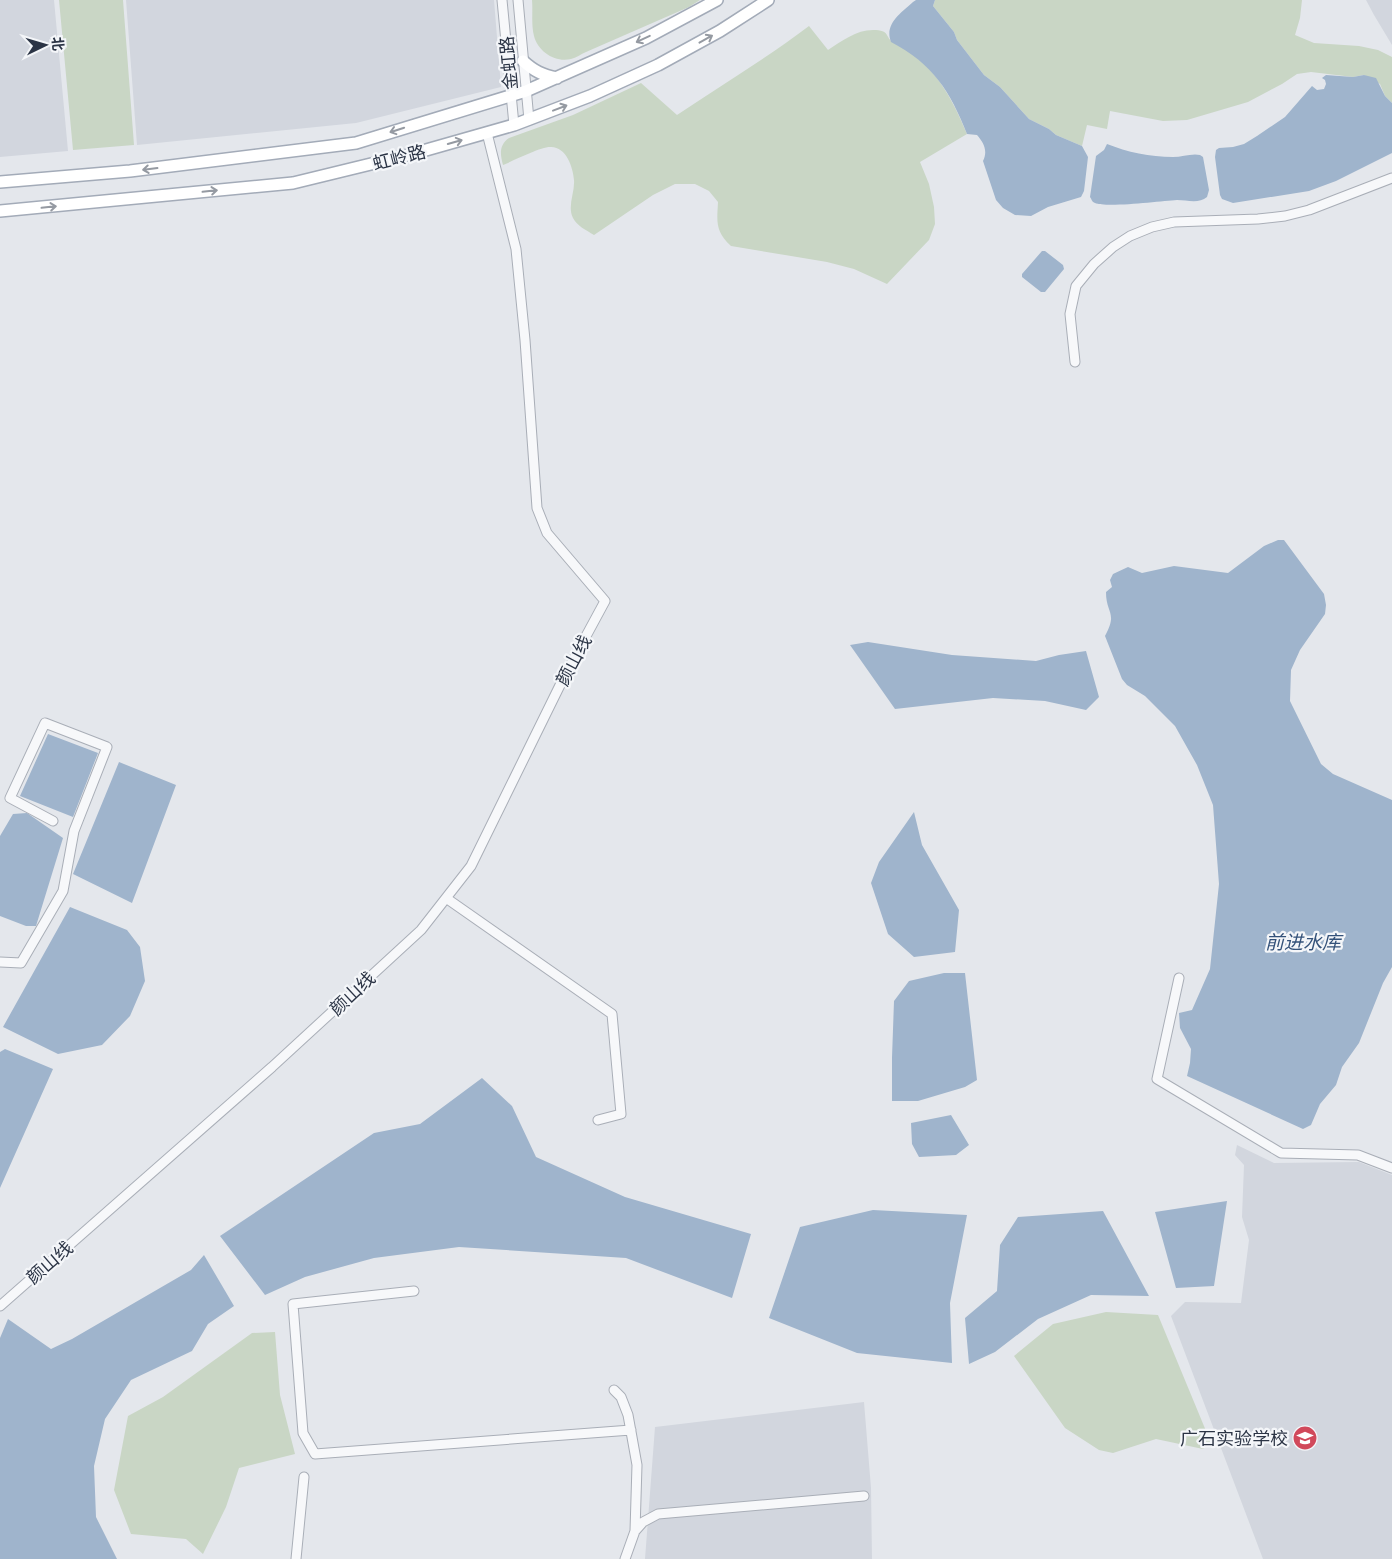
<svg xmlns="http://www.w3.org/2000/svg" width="1392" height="1559" font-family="'Golos Text','Noto Sans SC',sans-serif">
  <rect width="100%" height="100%" fill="#e4e7ec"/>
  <path fill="#d2d6de" d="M0,0H54L68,151L0,157Z
    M126,0H494L501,87L356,123L137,145Z
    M1366,0H1392V45L1374,15Z
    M1237,1145L1274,1163L1359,1162L1392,1175V1559H1263L1171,1316L1185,1302L1241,1303L1249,1240L1242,1217L1244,1165L1235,1155Z
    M864,1402L871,1488L872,1559H645L655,1427Z"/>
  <path fill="#c9d6c5" d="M59,0H123L134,145L73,150Z
    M532,0H700L689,7L586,52C581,54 576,58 571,59C556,63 538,52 534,36C531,25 533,11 532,0Z
    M935,0H1302L1300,18L1295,35L1314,43L1359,46L1378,50L1392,57V103L1385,96L1380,84L1364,75L1353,77L1311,72L1297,74L1282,84L1248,102L1187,120L1163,121L1110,111L1107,129L1087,125L1082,146L1056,135L1049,129L1029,119L1000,87L984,75L957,40L954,32L933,6Z
    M809,26L828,50C842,41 856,30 873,30C891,30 884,37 894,43C900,46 906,49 911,52C939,73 954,103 967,134L920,162L929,184L934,207L935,224L929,240L887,284L854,269L827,262L731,246C715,231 717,222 718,202L709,191L695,184H675L653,195L594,235C586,230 577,226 573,218C567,206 575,193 574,180C573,167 566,146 550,147C540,147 513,161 503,165C500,154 499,145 509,138L573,115L641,83L677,115C721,85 767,58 809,26Z
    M1106,1312L1158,1315L1211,1443L1203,1449L1156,1439L1113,1453L1099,1450L1065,1428L1014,1356L1053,1324Z
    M275,1332L280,1395L295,1454L239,1468L226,1507L203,1554L186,1539L131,1534L114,1490L128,1416L163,1397L252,1333Z"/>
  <path fill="#9fb4cc" d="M916,0H935L933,6L954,32L957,40L984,75L1000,87L1029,119L1049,129L1056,135L1082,146L1088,157L1084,191L1081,197L1048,207L1031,216L1015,215L1003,208L996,200L983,161C988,151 984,143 977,135L967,134C950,91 933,64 891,42C884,24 901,13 913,2Z
    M1326,75L1353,77L1364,75L1376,78L1385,96L1392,103V153L1336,181L1309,191L1233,203L1222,199L1220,195L1215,157L1216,150L1219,148L1233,147L1244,144L1257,136L1285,117L1312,86L1317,90L1324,89L1326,84L1325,80L1322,78Z
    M1107,144C1127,152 1150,157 1173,157C1182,157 1192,153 1200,155L1203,157L1209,190L1207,197C1199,204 1187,200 1177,200C1161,201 1107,208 1095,203C1092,202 1092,200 1090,197L1096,156L1104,150Z
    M1042,251H1045L1063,265L1064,269L1045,292H1041L1022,277V274Z
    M1278,540H1284L1324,594L1326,605L1325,614L1300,650L1291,670L1290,701L1321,764L1333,774L1392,800V967L1383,983L1359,1043L1342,1067L1336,1085L1320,1104L1311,1125L1303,1129L1187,1076L1190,1063L1191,1049L1180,1028L1179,1013L1192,1010L1210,969L1219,884L1213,805L1197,765L1175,726L1145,696L1127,685L1122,679L1105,636C1118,612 1106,614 1106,592L1112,587L1110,580L1113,574L1128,567L1142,573L1174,566L1228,573L1264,546Z
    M868,642L952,655L1036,661L1059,655L1086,651L1099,697L1086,710L1045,701L993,698L895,709L850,645Z
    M48,734L98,753L73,817L20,796Z
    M119,762L176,785L132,903L73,874Z
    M914,812L922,845L959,910L955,952L914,957L888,934L871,883L879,862Z
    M27,813L63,838L36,926H26L0,916V836L13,814Z
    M70,907L127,930L140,947L145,981L130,1016L102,1045L58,1054L3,1027Z
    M944,973H965L977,1080L965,1087L918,1101H892V1058L894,1001L909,981Z
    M5,1049L53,1069L0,1188V1052Z
    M482,1078L512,1106L536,1157L625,1197L751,1234L732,1298L626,1258L459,1247L374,1258L305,1277L265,1295L220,1236L374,1133L420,1124Z
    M951,1115L969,1145L956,1155L919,1157L912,1144L911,1123Z
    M1227,1201L1214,1286L1176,1288L1155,1212Z
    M873,1210L967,1215L950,1303L952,1363L857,1353L769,1318L800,1227Z
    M1103,1211L1149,1296L1091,1295L1038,1319L995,1352L969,1364L965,1318L997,1291L1000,1245L1018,1217Z
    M204,1255L234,1306L208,1324L192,1351L131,1380L105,1419L94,1466L96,1517L117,1559H0V1338L8,1319L51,1349L72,1339L191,1270Z"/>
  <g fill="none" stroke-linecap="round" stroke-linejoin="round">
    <defs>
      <path id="minor" d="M502,0L514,125
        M518,0L529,120
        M1075,362L1070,314L1076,286L1094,264L1113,247L1130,236L1152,227L1174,222L1258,219L1285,216L1309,210L1392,178
        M446,898L612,1014L621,1114L598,1120
        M0,962L21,963L63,891L74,831L107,747L45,723L10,798L53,821
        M1179,978L1157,1079L1281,1153L1358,1155L1392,1168
        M414,1291L293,1304L303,1433L315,1454L631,1430
        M0,1306L272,1067L421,930L471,866L565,675L605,601L547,533L537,508L525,340L516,249L487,133
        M614,1390L621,1397L628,1415L637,1465L635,1531L625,1559
        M635,1531L643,1522L658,1514L864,1496
        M296,1559L304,1477"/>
      <path id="major" d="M523,61C534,71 542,75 557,78
        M0,182L130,171L356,143L526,91L646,38L717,0
        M0,211L293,183L412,154L514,125L590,96L658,65L720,31L768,0"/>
    </defs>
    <use href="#minor" stroke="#a9aeb7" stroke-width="11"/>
    <use href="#major" stroke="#a3abb8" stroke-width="14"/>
    <use href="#minor" stroke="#f7f8fa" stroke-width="9"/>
    <use href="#major" stroke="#fff" stroke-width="11"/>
  </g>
  <defs><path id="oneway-shaft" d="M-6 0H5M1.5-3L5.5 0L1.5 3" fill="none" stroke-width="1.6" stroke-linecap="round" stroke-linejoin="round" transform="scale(1.25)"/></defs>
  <g stroke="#959aa2">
    <use href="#oneway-shaft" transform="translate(643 39) rotate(155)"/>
    <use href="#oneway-shaft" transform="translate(706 39) rotate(-29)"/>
    <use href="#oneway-shaft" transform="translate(560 108) rotate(-21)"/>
    <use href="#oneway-shaft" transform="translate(397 130) rotate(162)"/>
    <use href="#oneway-shaft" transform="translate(455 142) rotate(-16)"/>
    <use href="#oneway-shaft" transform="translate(150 169) rotate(173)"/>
    <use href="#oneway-shaft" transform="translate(210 191) rotate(-6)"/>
    <use href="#oneway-shaft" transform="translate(49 207) rotate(-6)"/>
  </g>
  <defs>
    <symbol id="school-disc" viewBox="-11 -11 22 22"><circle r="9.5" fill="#d1495b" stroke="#f4f6f9"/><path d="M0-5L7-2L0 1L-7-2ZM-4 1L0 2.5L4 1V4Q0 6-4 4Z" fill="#fff"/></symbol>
  </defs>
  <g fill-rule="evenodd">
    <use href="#school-disc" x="1291" y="1424" width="28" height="28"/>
  </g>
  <g text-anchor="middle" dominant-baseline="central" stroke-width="4.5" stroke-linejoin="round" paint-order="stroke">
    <g font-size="18" fill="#2b3445" stroke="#f4f6f9">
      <text transform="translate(508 63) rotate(-95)">金虹路</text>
      <text transform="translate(399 157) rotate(-14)">虹岭路</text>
      <text transform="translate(573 660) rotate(-62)">颜山线</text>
      <text transform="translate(352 993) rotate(-43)">颜山线</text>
      <text transform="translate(49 1262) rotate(-41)">颜山线</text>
    </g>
    <g font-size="18" fill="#2b3445" stroke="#f4f6f9" text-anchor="end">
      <text x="1288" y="1438">广石实验学校</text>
    </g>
    <g font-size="19" font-style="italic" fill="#34527a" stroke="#f4f6f9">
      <text x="1303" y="941">前进水库</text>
    </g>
  </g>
  <g transform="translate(45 45) rotate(85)" stroke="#f4f6f9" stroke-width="4" paint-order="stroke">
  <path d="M0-4L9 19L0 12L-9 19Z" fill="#2b3445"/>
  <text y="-8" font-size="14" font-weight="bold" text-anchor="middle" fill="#2b3445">北</text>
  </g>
</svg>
